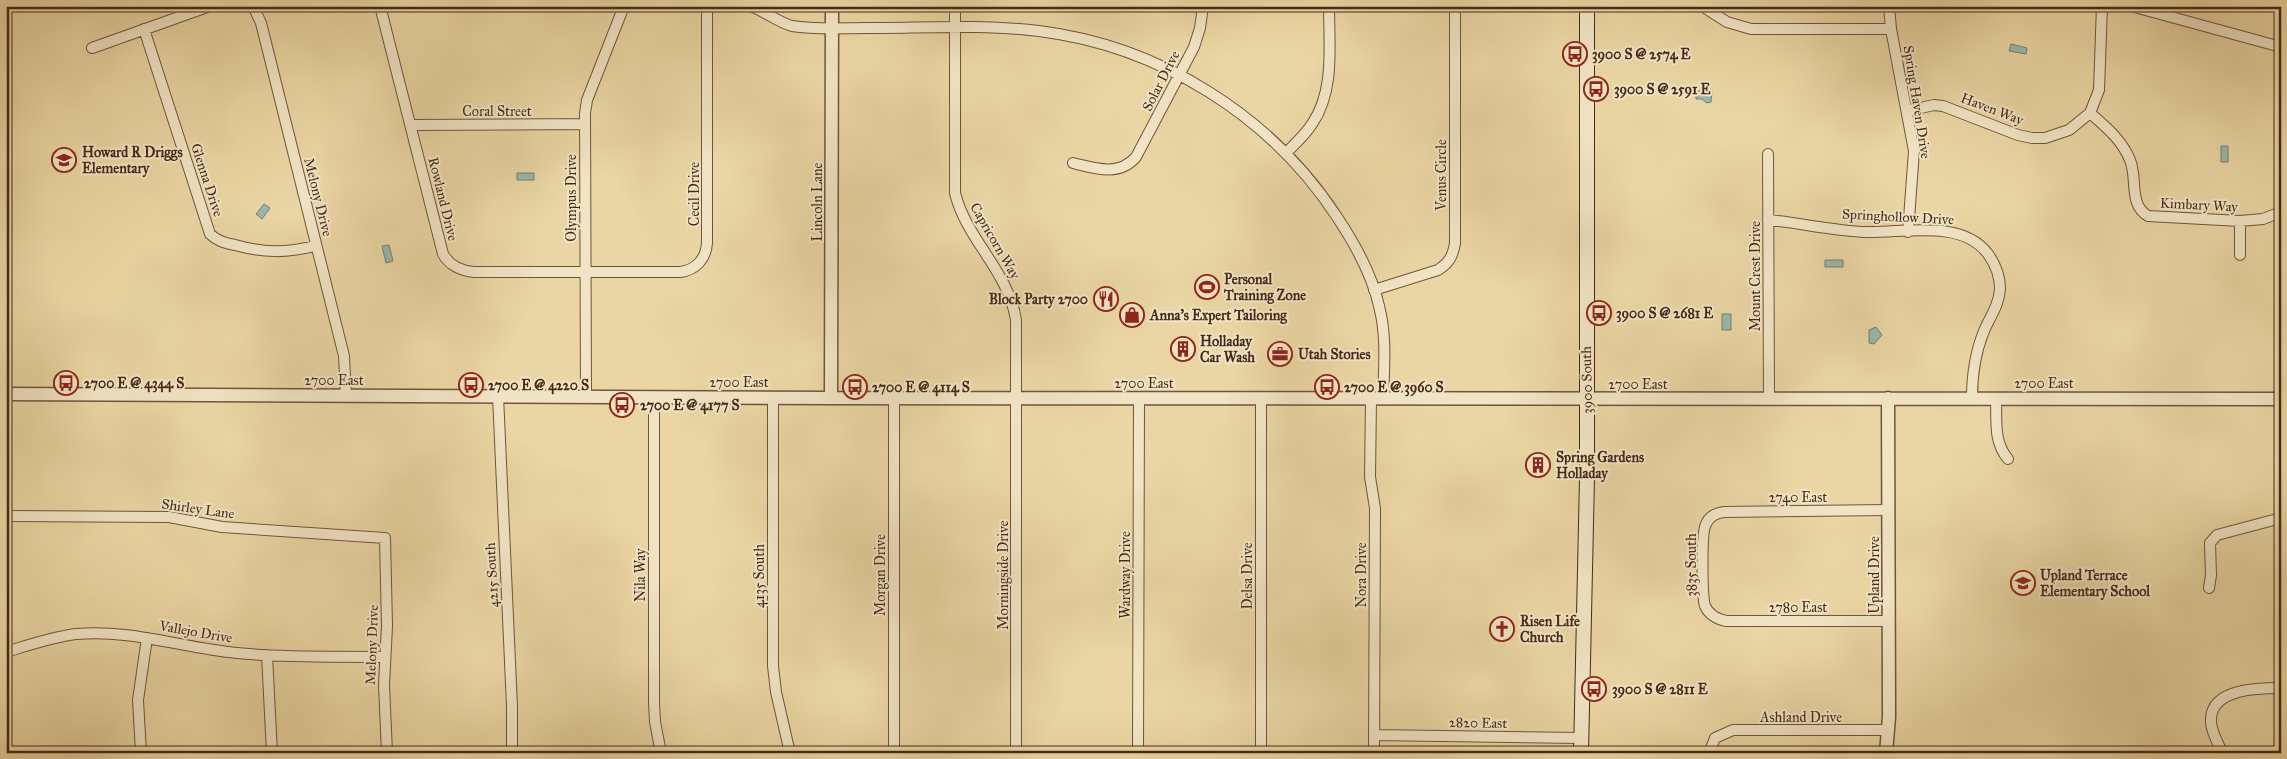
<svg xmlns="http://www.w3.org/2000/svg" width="2287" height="759" font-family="'IM FELL Great Primer',serif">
  <rect width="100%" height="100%" fill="#ead6a4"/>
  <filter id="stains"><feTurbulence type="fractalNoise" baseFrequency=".004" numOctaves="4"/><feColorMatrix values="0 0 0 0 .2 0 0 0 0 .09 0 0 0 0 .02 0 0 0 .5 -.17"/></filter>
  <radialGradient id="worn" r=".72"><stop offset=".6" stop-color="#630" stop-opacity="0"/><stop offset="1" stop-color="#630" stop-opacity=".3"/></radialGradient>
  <path fill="#99b8ad" stroke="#787f72" d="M2011,44L2027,48L2026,54L2009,51Z
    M1696,91H1712L1711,102L1707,103L1702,99H1696Z
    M2221,146H2228V162H2221Z
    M517,173H534V180H517Z
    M264,204L270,208L262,219L256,214Z
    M389,245L393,261L386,263L382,246Z
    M1825,260H1843V267H1825Z
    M1722,314H1731V330H1722Z
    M1876,327L1882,335L1874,344L1869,343V330Z"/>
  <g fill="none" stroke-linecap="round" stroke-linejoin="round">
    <defs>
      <path id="minor" d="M253,6L261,23L344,356L346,396
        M380,6L443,254C449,265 461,271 474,272H680C696,270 706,259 707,243V6
        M750,6C765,11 777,22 792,26C816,30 841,28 865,28C923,28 982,24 1039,31C1160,46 1271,116 1337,217C1355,244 1372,274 1379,306C1387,336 1384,368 1383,399
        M955,6V193C966,239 1009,272 1016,320V753
        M1702,6L1727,22L1751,29H1891
        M1889,6L1891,29L1914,151L1908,232
        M2131,6L2281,47
        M144,29L210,234C217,241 225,243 235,245C264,253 286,253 315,246
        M92,48L210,6
        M1907,111L1934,105L1943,106L2018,135L2032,138H2045L2069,130L2090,113L2099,90L2102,6
        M2090,113C2106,127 2122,140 2130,160C2138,179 2128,204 2148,216L2240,221L2263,219L2281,212
        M410,125L584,124
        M1286,153C1295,144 1305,135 1312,124C1335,91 1329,45 1329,6
        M1768,154L1769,398
        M1073,163C1094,168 1119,177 1136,157L1194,47L1200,28L1203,6
        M1768,220C1801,223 1834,231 1866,232C1905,233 1962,219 1988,254C1996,265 2000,275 2000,289C1999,305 1990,317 1984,331C1975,353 1972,375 1972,398
        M2240,221V255
        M1374,290L1438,270C1449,263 1453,256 1455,243V6
        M498,396L512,706V753
        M586,397L585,113L587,100L624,6
        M654,397V702L655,722L661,753
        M773,398V666L776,692L790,753
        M1996,398C1997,420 1993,441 2008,459
        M1261,399V753
        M1371,399L1370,477L1375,508L1374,753
        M1889,510L1724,512C1716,513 1709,516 1706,524C1701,532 1702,596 1705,606C1709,615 1717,619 1726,621H1889
        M6,516L169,517L222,527L385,538L387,626L384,685L387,753
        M2209,588L2211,575L2210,543L2217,535L2281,518
        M6,652C29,645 52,637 76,634C131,629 183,648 237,653C286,658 336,656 385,657
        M267,655L272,753
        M1374,735L1581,738
        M6,747L8,753
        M141,753L138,700L147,638
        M894,753V397
        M1138,753L1139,398
        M1709,753L1715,738L1733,730H1889
        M2222,753C2218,742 2210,730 2211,719C2212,688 2260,688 2281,688"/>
      <path id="tertiary" d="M6,394L831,398L2281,399
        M831,398L832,6
        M1886,753L1889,717L1888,398"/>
      <path id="secondary" d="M1581,753L1587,478V6"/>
    </defs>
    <use href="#minor" stroke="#6f553c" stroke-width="12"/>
    <use href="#tertiary" stroke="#6f553c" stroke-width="15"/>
    <use href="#secondary" stroke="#462a19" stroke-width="16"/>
    <use href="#minor" stroke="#f1e4c4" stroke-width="10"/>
    <use href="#tertiary" stroke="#f1e4c4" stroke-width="12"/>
    <use href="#secondary" stroke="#f1e4c4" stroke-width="14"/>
  </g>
  <defs>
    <symbol id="bus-ring" viewBox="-11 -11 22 22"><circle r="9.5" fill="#f1e4c4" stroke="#8f2418" stroke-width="1.5"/><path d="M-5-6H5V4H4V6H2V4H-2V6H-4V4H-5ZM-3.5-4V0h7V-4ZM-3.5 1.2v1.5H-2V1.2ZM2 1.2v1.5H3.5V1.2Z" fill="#8f2418"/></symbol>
    <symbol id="school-ring" viewBox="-11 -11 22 22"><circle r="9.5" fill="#f1e4c4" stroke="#8f2418" stroke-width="1.5"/><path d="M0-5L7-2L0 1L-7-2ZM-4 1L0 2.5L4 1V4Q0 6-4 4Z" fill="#8f2418"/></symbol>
    <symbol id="stadium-ring" viewBox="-11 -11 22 22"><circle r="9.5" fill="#f1e4c4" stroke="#8f2418" stroke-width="1.5"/><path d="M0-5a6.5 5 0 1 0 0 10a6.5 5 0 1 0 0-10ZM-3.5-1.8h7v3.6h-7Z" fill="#8f2418"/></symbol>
    <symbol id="restaurant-ring" viewBox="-11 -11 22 22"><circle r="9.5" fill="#f1e4c4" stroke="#8f2418" stroke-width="1.5"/><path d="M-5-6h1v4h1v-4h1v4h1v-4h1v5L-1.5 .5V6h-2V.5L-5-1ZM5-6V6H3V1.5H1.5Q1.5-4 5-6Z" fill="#8f2418"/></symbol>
    <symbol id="shop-ring" viewBox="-11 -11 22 22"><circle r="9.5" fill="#f1e4c4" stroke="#8f2418" stroke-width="1.5"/><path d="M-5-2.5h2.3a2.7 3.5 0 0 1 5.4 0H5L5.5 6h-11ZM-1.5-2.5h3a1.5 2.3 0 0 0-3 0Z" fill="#8f2418"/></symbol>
    <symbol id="building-ring" viewBox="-11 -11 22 22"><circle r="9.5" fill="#f1e4c4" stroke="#8f2418" stroke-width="1.5"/><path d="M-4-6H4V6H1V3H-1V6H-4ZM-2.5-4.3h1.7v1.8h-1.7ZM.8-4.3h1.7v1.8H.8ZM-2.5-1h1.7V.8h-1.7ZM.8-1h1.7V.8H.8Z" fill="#8f2418"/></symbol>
    <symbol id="office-ring" viewBox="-11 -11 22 22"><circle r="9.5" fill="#f1e4c4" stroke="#8f2418" stroke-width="1.5"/><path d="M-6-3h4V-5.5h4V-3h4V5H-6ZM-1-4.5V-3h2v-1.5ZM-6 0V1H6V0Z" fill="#8f2418"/></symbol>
    <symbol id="church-ring" viewBox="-11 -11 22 22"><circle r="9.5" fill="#f1e4c4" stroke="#8f2418" stroke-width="1.5"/><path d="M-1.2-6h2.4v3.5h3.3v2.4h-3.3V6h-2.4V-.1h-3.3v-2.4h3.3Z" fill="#8f2418"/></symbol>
  </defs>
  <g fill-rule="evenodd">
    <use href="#bus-ring" x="1561" y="40" width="28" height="28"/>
    <use href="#bus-ring" x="1582" y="75" width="28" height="28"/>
    <use href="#school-ring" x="50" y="146" width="28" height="28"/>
    <use href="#stadium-ring" x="1193" y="273" width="28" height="28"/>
    <use href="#restaurant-ring" x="1092" y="285" width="28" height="28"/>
    <use href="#bus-ring" x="1585" y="299" width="28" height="28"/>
    <use href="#shop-ring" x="1118" y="301" width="28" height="28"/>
    <use href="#building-ring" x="1169" y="335" width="28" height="28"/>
    <use href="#office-ring" x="1266" y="340" width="28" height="28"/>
    <use href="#bus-ring" x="52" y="369" width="28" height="28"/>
    <use href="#bus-ring" x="457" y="371" width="28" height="28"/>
    <use href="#bus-ring" x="841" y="373" width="28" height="28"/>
    <use href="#bus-ring" x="1313" y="373" width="28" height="28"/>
    <use href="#bus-ring" x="608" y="391" width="28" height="28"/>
    <use href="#building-ring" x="1524" y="451" width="28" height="28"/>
    <use href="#school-ring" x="2009" y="569" width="28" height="28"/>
    <use href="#church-ring" x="1488" y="615" width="28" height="28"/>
    <use href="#bus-ring" x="1580" y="675" width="28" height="28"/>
  </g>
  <g text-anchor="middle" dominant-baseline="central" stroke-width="4" stroke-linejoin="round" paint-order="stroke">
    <g font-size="14" font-weight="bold" fill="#462a19" stroke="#f1e4c4" text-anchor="start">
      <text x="1592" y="54">3900 S @ 2574 E</text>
      <text x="1614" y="89">3900 S @ 2591 E</text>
      <text x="82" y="152">Howard R Driggs<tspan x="82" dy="16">Elementary</tspan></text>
      <text x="1224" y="279">Personal<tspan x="1224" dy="16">Training Zone</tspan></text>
      <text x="1088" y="299" text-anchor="end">Block Party 2700</text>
      <text x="1616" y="313">3900 S @ 2681 E</text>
      <text x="1150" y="315">Anna's Expert Tailoring</text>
      <text x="1200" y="341">Holladay<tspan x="1200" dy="16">Car Wash</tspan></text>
      <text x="1298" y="354">Utah Stories</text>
      <text x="84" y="383">2700 E @ 4344 S</text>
      <text x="488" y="385">2700 E @ 4220 S</text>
      <text x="872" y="387">2700 E @ 4114 S</text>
      <text x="1344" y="387">2700 E @ 3960 S</text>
      <text x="640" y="405">2700 E @ 4177 S</text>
      <text x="1556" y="457">Spring Gardens<tspan x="1556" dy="16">Holladay</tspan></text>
      <text x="2040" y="575">Upland Terrace<tspan x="2040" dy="16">Elementary School</tspan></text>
      <text x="1520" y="621">Risen Life<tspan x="1520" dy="16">Church</tspan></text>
      <text x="1612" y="689">3900 S @ 2811 E</text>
    </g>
    <g font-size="14" fill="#462a19" stroke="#f1e4c4">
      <text transform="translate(1161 81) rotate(-63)">Solar Drive</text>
      <text transform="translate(1917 102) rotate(81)">Spring Haven Drive</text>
      <text transform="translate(1992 109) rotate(21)">Haven Way</text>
      <text x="497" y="111">Coral Street</text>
      <text transform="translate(1441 175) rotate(-90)">Venus Circle</text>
      <text transform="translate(207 180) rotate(72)">Glenna Drive</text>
      <text transform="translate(694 194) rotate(-90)">Cecil Drive</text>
      <text transform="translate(318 197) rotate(76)">Melony Drive</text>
      <text transform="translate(571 198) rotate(-90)">Olympus Drive</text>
      <text transform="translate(443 199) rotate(76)">Rowland Drive</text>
      <text transform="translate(817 202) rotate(-90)">Lincoln Lane</text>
      <text transform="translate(2199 205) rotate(3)">Kimbary Way</text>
      <text transform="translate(1898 217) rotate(3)">Springhollow Drive</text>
      <text transform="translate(995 241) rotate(60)">Capricorn Way</text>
      <text transform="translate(1755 276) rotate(-90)">Mount Crest Drive</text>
      <text x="334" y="380">2700 East</text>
      <text transform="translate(1587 380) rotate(-91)">3900 South</text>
      <text x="739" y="382">2700 East</text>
      <text x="1144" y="383">2700 East</text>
      <text x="2044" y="383">2700 East</text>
      <text x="1638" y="384">2700 East</text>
      <text x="1798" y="497">2740 East</text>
      <text transform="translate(198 509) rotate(8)">Shirley Lane</text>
      <text transform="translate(1691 565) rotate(-90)">3835 South</text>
      <text transform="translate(492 575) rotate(-93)">4215 South</text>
      <text transform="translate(640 575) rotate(-90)">Nila Way</text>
      <text transform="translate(880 575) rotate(-90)">Morgan Drive</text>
      <text transform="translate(1003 575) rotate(-90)">Morningside Drive</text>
      <text transform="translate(1125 575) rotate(-90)">Wardway Drive</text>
      <text transform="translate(1361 575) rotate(-90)">Nora Drive</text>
      <text transform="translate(1874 575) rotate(-90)">Upland Drive</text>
      <text transform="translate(759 576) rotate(-90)">4135 South</text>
      <text transform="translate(1247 576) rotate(-90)">Delsa Drive</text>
      <text x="1798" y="607">2780 East</text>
      <text transform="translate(196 632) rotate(10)">Vallejo Drive</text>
      <text transform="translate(372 645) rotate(-88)">Melony Drive</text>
      <text x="1801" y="717">Ashland Drive</text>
      <text transform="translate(1478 723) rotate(1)">2820 East</text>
    </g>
  </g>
  <rect width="2287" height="759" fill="none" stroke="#ead6a4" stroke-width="25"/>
  <rect x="8" y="8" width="2272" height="744" fill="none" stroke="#462a19" stroke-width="2.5"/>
  <rect x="12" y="12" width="2262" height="734" fill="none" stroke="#462a19"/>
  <rect width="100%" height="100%" filter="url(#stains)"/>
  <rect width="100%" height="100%" fill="url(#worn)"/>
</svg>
